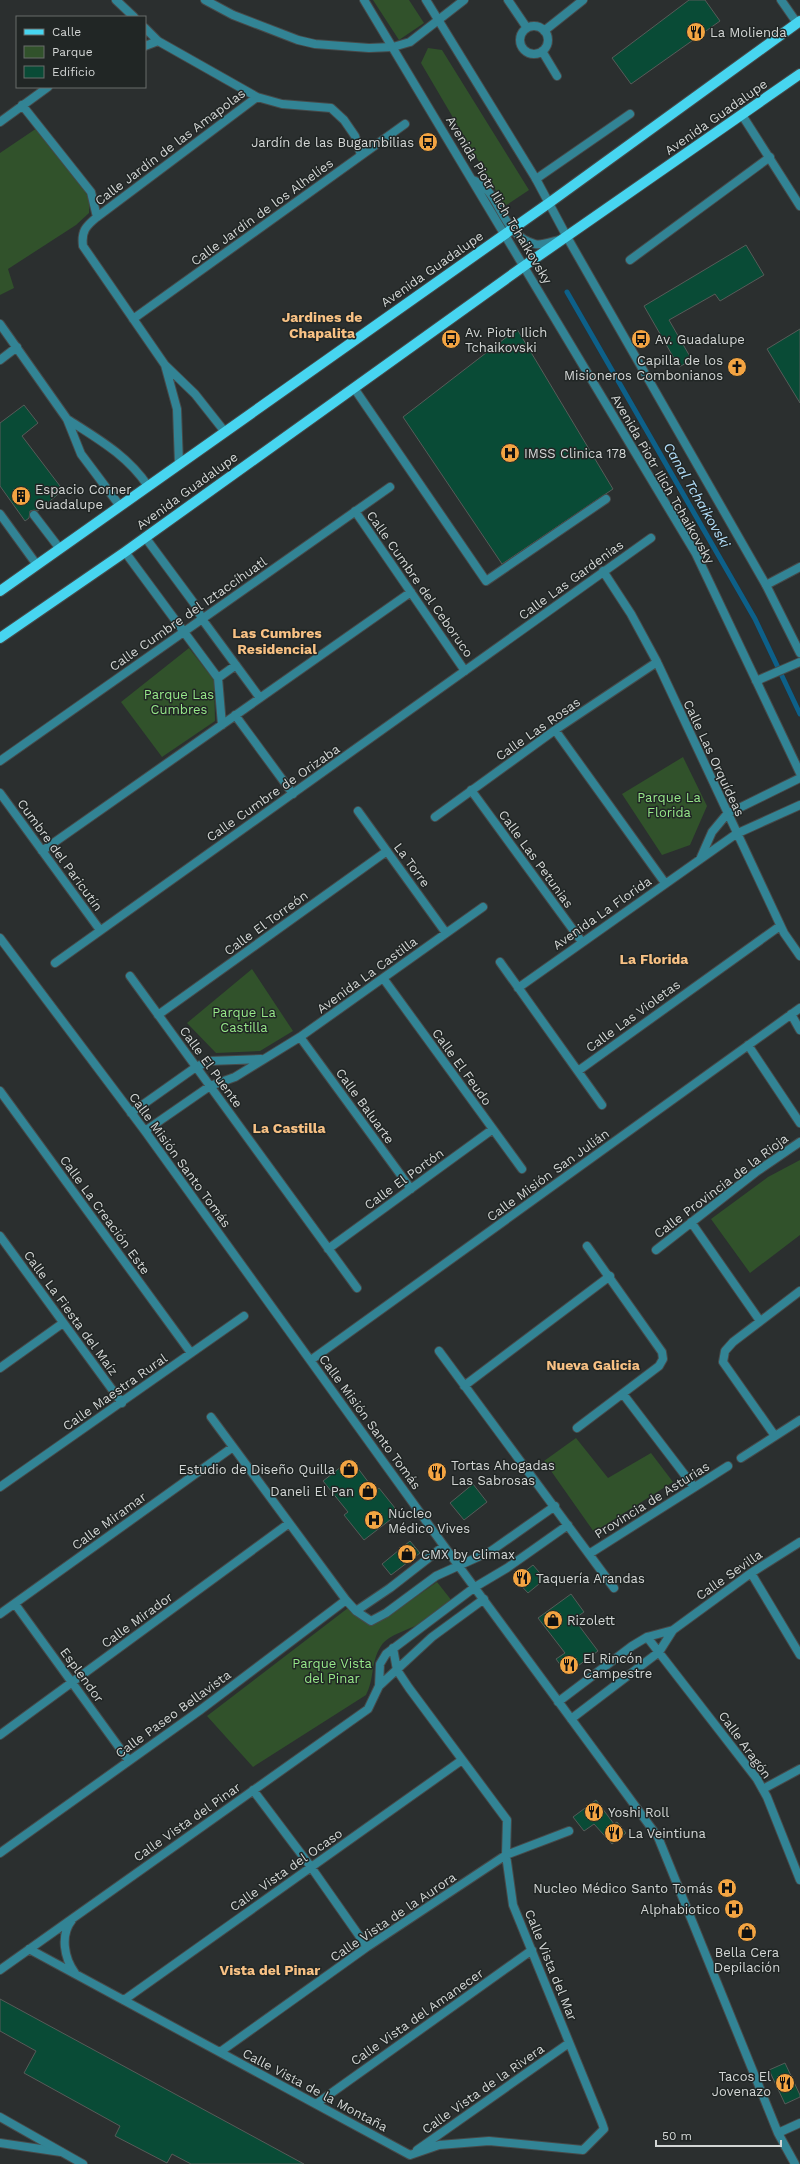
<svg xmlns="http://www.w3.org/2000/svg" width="800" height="2164" font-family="'Work Sans',sans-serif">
  <rect width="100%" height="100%" fill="#2b2f2f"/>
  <path fill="#31522b" d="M373,0H409L424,23L399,40Z
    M428,48L442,50L529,190L505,206L421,63Z
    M37,128L90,192L89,213L76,225L8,269L14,288L0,295V153Z
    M189,648L214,680L215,721L162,757L121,702Z
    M683,757L707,806L690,845L662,855L622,794Z
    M252,969L293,1031L260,1051L216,1053L187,1023Z
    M800,1160V1235L750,1273L711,1219L768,1177Z
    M576,1438L608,1478L651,1453L673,1482L594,1532L544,1461Z
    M437,1582L452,1601C441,1608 432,1616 421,1623C409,1630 389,1634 381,1646C370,1663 375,1678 366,1695L253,1767L207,1716L348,1608L361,1618L371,1621L404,1605Z"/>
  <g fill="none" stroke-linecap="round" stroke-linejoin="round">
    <path stroke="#0d6089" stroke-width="5" d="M567,292L755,619L800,714"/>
  </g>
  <path fill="#094b36" stroke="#575b59" d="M689,0H705L720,21L631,84L612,58Z
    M746,245L764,275L720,301L715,294L669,320L692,360L679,367L644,306Z
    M517,329L613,489L502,564L403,417Z
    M800,329V403L767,349Z
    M24,405L38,423L22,436L63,490L38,511L34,510L30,511L29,518L25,521L0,486V423Z
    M351,1459L375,1491L379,1488L399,1513L364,1540L344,1515L348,1512L323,1481Z
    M473,1484L487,1502L464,1520L450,1503Z
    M410,1541L420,1553L391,1575L382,1564Z
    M533,1565L545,1579L528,1593L515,1579Z
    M571,1594L584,1612L574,1619L598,1651L567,1674L556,1659L565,1653L538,1618Z
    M596,1800L614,1824L617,1822L626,1833L612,1844L594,1824L584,1831L573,1817Z
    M0,1999L304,2164H191L172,2154L167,2163L115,2136L120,2126L24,2073L36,2051L0,2031Z
    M785,2063L800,2095V2097L785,2104L769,2070Z"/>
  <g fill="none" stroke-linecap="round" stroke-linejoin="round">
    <defs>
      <path id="service" d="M742,115L800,206
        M536,179L630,114
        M630,260L770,157
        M354,388L486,581L606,499
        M0,514L37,565
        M34,515L60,549
        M766,585L800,567
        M0,2143L61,2152"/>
      <path id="pedestrian" d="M763,1789L800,1769"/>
      <path id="minor" d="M116,0L134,17
        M205,0L233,15L298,40L315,44L369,48L393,47L410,42L464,0
        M508,0L527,28
        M781,0L797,23
        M520 40a14 14 0 1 1 28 0a14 14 0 1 1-28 0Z
        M145,28L158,41L257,97L282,104L331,108L344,120L355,136L361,155
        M544,31L583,0
        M145,46L158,41
        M542,51L557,76
        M22,105L91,192L97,217
        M0,122L48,87
        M133,319L405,124
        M0,324L67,419L81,454L120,506
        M0,360L17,347
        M165,365L177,409L179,464
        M67,419C98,439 127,455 148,486
        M225,432L195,394L165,365L83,246C81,231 86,226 97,217L257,97
        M355,511L465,671
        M145,537L196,606L202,619L260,698
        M125,552L218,678L222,725
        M603,571L631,614L657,662L784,933L800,956
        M218,678L236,665
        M235,715L293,794
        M555,730L665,883
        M0,761L390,487
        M471,790L582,942
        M0,793L100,930
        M358,811L446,933
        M435,817L555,730L657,662
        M42,851L411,592
        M701,857L712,832L727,814L800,778
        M0,938L145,1131L444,1546L658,1837L778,2133L795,2164
        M500,962L602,1105
        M55,963L651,538
        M130,976L357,1288
        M383,978L522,1169
        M518,988L736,834L800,805
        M791,1014L800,1030
        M158,1015L387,851
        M300,1037L411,1189
        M748,1045L800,1123
        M578,1071L780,926
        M0,1091L191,1353
        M131,1113L196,1067L209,1061L261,1059
        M145,1131L210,1086L235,1077L300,1037L483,907
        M691,1222L760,1321
        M0,1236L122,1403
        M328,1249L493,1129
        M656,1250L756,1172L800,1142
        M439,1351L614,1588
        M311,1360L800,1008
        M0,1368L63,1323
        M464,1386L610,1276
        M623,1394L694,1487
        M211,1417L346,1600L356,1611L371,1621L386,1613L436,1576L491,1551L555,1506
        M577,1428L659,1366L663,1359L662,1352L587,1246
        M775,1436L723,1362L725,1351L733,1342L800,1291
        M741,1458L800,1420
        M0,1487L244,1316
        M589,1554L728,1466
        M751,1573L800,1655
        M15,1604L129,1761
        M356,1611L390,1588L444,1546
        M0,1614L233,1447
        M647,1637L757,1779L767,1797L800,1880
        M379,1686L432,1637L484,1599
        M558,1702L632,1646L647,1637L673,1630L751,1573L800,1542
        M571,1719L659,1652L673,1630
        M0,1735L288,1524
        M253,1790L311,1867L367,1947
        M0,1853L199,1711L346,1600
        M72,1920C60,1935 64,1958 75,1973
        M29,1949L410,2155L439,2145L489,2141L583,2150L604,2129L602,2123L513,1905L506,1855L507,1820L409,1688L397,1670L393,1648
        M0,1970L368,1709L379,1686L380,1664L386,1654L475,1587L507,1568L568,1525
        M124,2000L462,1760
        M220,2052L367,1947L506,1855L569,1831
        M316,2104L532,1950
        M0,2117L83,2164
        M778,2133L800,2123
        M417,2150L569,2043"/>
      <path id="tertiary" d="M364,0L696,554L800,773
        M426,0L536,179L567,237L766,585L800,653
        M473,180C501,190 500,235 535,244C542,246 553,241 560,240
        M756,681L800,662"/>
      <path id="primary" d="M0,591L549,203L800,21
        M0,638L125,552L524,266L800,74"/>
    </defs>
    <use href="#service" stroke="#464a4a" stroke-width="10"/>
    <use href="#pedestrian" stroke="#464a4a" stroke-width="10"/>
    <use href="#minor" stroke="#464a4a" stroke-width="10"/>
    <use href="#tertiary" stroke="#464a4a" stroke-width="10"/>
    <use href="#primary" stroke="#464a4a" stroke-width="12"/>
    <use href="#service" stroke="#328495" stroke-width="8"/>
    <use href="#pedestrian" stroke="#328495" stroke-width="8"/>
    <use href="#minor" stroke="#328495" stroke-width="8"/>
    <use href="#tertiary" stroke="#328495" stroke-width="8"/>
    <use href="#primary" stroke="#47d5f0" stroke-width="10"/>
  </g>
  <defs>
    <symbol id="restaurant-disc" viewBox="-11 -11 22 22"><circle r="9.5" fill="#f3a442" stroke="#212625"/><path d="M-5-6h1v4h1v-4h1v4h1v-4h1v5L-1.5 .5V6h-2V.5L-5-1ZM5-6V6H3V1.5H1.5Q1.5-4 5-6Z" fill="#111"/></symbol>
    <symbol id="bus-disc" viewBox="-11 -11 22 22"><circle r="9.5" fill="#f3a442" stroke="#212625"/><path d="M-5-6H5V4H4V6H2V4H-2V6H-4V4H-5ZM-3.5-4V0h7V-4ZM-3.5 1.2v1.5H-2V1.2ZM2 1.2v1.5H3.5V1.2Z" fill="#111"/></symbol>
    <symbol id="church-disc" viewBox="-11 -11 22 22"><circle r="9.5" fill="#f3a442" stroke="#212625"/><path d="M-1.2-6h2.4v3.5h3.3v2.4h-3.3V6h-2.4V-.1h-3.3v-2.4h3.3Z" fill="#111"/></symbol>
    <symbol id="hospital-disc" viewBox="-11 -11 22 22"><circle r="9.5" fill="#f3a442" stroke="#212625"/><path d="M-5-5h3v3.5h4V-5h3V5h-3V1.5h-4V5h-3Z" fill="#111"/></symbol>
    <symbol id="building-disc" viewBox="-11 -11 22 22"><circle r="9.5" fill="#f3a442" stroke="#212625"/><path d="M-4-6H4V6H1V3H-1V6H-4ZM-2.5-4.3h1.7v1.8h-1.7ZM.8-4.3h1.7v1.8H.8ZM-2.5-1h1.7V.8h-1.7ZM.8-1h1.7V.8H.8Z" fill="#111"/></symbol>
    <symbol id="shop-disc" viewBox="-11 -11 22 22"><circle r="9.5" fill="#f3a442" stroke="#212625"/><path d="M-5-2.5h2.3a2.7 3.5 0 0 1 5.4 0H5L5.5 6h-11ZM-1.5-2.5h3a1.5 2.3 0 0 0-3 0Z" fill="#111"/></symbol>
  </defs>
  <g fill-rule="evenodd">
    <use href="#restaurant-disc" x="685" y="21" width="22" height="22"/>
    <use href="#bus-disc" x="417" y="131" width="22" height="22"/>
    <use href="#bus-disc" x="440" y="328" width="22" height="22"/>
    <use href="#bus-disc" x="630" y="328" width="22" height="22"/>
    <use href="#church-disc" x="726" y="356" width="22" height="22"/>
    <use href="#hospital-disc" x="499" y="442" width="22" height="22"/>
    <use href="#building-disc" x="10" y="485" width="22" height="22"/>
    <use href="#shop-disc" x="338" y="1458" width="22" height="22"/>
    <use href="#restaurant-disc" x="426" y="1461" width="22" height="22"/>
    <use href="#shop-disc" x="357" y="1480" width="22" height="22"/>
    <use href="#hospital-disc" x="363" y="1509" width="22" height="22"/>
    <use href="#shop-disc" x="396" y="1543" width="22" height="22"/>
    <use href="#restaurant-disc" x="511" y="1567" width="22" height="22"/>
    <use href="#shop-disc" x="542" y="1609" width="22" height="22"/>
    <use href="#restaurant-disc" x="558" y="1654" width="22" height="22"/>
    <use href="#restaurant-disc" x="583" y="1801" width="22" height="22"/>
    <use href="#restaurant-disc" x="603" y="1822" width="22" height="22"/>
    <use href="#hospital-disc" x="716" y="1877" width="22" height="22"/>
    <use href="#hospital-disc" x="723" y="1898" width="22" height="22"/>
    <use href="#shop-disc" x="736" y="1921" width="22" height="22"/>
    <use href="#restaurant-disc" x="774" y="2072" width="22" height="22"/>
  </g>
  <g text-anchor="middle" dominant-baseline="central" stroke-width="3" stroke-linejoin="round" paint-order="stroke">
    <g font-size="13" fill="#d3d6d5" stroke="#212625" text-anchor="start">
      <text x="710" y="32">La Molienda</text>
      <text x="414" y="142" text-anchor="end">Jardín de las Bugambilias</text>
      <text x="465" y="332">Av. Piotr Ilich<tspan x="465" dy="15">Tchaikovski</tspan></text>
      <text x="655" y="339">Av. Guadalupe</text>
      <text x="723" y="360" text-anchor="end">Capilla de los<tspan x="723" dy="15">Misioneros Combonianos</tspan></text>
      <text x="524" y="453">IMSS Clinica 178</text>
      <text x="35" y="489">Espacio Corner<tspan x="35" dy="15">Guadalupe</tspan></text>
      <text x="451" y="1465">Tortas Ahogadas<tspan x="451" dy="15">Las Sabrosas</tspan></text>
      <text x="335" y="1469" text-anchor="end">Estudio de Diseño Quilla</text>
      <text x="354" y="1491" text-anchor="end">Daneli El Pan</text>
      <text x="388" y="1513">Núcleo<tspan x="388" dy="15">Médico Vives</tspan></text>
      <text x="421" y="1554">CMX by Climax</text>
      <text x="536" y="1578">Taquería Arandas</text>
      <text x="567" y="1620">Rizolett</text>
      <text x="583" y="1658">El Rincón<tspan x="583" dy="15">Campestre</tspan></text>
      <text x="608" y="1812">Yoshi Roll</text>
      <text x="628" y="1833">La Veintiuna</text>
      <text x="713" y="1888" text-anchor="end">Nucleo Médico Santo Tomás</text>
      <text x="720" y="1909" text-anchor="end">Alphabiotico</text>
      <text x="747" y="1952" text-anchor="middle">Bella Cera<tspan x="747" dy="15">Depilación</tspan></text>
      <text x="771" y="2076" text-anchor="end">Tacos El<tspan x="771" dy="15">Jovenazo</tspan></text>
    </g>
    <g font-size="13" fill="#d3d6d5" stroke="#212625">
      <text transform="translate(716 117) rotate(-35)">Avenida Guadalupe</text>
      <text transform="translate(170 147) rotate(-37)">Calle Jardín de las Amapolas</text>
      <text transform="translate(499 200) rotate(59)">Avenida Piotr Ilich Tchaikovsky</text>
      <text transform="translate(262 212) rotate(-36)">Calle Jardín de los Alhelíes</text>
      <text transform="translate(432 269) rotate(-35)">Avenida Guadalupe</text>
      <text transform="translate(663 479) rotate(60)">Avenida Piotr Ilich Tchaikovsky</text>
      <text transform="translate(187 491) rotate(-36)">Avenida Guadalupe</text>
      <text transform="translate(571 580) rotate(-36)">Calle Las Gardenias</text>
      <text transform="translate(420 584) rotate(55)">Calle Cumbre del Ceboruco</text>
      <text transform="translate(188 614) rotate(-35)">Calle Cumbre del Iztaccíhuatl</text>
      <text transform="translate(538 729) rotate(-35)">Calle Las Rosas</text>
      <text transform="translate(714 758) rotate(65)">Calle Las Orquídeas</text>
      <text transform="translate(273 793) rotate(-35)">Calle Cumbre de Orizaba</text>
      <text transform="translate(60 855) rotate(54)">Cumbre del Paricutín</text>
      <text transform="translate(536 859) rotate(54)">Calle Las Petunias</text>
      <text transform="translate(412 865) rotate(54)">La Torre</text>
      <text transform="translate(602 913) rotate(-35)">Avenida La Florida</text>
      <text transform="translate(266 923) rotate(-36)">Calle El Torreón</text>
      <text transform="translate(367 975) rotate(-36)">Avenida La Castilla</text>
      <text transform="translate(633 1016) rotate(-36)">Calle Las Violetas</text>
      <text transform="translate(211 1067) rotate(54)">Calle El Puente</text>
      <text transform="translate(462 1067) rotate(54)">Calle El Feudo</text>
      <text transform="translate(365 1106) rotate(54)">Calle Baluarte</text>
      <text transform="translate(180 1160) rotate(54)">Calle Misión Santo Tomás</text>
      <text transform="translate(548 1175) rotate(-36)">Calle Misión San Julián</text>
      <text transform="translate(404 1179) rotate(-36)">Calle El Portón</text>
      <text transform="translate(721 1186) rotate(-37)">Calle Provincia de la Rioja</text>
      <text transform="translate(105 1215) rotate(54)">Calle La Creación Este</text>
      <text transform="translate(71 1313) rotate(54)">Calle La Fiesta del Maíz</text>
      <text transform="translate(115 1392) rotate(-35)">Calle Maestra Rural</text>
      <text transform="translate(370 1422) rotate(54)">Calle Misión Santo Tomás</text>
      <text transform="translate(652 1500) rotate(-32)">Provincia de Asturias</text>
      <text transform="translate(109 1521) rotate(-36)">Calle Miramar</text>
      <text transform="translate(729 1575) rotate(-35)">Calle Sevilla</text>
      <text transform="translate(137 1620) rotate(-36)">Calle Mirador</text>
      <text transform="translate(82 1675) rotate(54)">Esplendor</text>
      <text transform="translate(173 1714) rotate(-36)">Calle Paseo Bellavista</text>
      <text transform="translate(745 1745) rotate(54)">Calle Aragón</text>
      <text transform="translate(187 1822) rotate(-35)">Calle Vista del Pinar</text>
      <text transform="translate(286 1870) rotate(-35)">Calle Vista del Ocaso</text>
      <text transform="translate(393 1917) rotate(-34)">Calle Vista de la Aurora</text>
      <text transform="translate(551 1965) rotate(68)">Calle Vista del Mar</text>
      <text transform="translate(417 2017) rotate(-35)">Calle Vista del Amanecer</text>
      <text transform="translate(483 2089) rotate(-35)">Calle Vista de la Rivera</text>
      <text transform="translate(315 2090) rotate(28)">Calle Vista de la Montaña</text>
    </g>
    <g font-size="13" fill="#96e889" stroke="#212625">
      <text x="179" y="694">Parque Las<tspan x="179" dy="15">Cumbres</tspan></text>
      <text x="669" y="797">Parque La<tspan x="669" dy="15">Florida</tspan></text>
      <text x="244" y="1012">Parque La<tspan x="244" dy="15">Castilla</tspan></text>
      <text x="332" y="1663">Parque Vista<tspan x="332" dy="15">del Pinar</tspan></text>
    </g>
    <g font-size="14" font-weight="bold" fill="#f8c184" stroke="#212625">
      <text x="322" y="317">Jardines de<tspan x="322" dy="16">Chapalita</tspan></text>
      <text x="277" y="633">Las Cumbres<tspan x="277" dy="16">Residencial</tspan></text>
      <text x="654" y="959">La Florida</text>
      <text x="289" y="1128">La Castilla</text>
      <text x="593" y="1365">Nueva Galicia</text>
      <text x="270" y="1970">Vista del Pinar</text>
    </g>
    <g font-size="14" font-style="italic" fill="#b4e0fd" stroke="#212625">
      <text transform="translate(697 495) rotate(60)">Canal Tchaikovski</text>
    </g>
  </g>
  <rect x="16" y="16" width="130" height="72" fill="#212625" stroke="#686c6b"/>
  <rect x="24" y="29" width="20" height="6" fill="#47d5f0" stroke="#686c6b"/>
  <text x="52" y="36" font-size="12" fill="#d3d6d5">Calle</text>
  <rect x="24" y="46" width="20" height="12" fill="#31522b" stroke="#686c6b"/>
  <text x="52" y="56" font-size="12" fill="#d3d6d5">Parque</text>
  <rect x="24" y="66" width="20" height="12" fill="#094b36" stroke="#686c6b"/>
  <text x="52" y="76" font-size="12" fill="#d3d6d5">Edificio</text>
  <path d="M656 2140v6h125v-6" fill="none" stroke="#d3d6d5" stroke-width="2"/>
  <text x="662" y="2140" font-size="12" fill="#d3d6d5" stroke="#212625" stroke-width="3" paint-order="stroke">50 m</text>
</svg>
